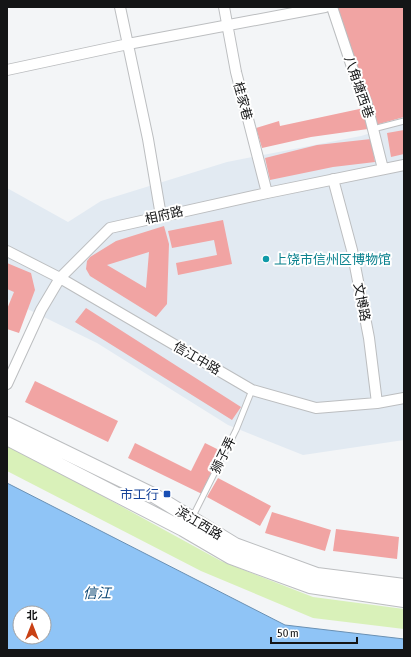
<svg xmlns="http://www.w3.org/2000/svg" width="411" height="657" font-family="'Asap Condensed','Noto Sans SC',sans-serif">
  <rect width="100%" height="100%" fill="#f3f5f7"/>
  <path fill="#e2eaf2" d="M404,123V440L303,455L228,425L97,343L7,299V188L68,222L101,201L227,162L361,136Z"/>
  <path fill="#d9f1b9" d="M7,446L86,487L221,561L313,597L404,609V629L313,618L201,571L7,471Z"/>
  <path fill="#8fc4f6" stroke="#6a90b3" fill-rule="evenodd" d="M7,483L285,625L404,639V650H7ZM20,613H44V637H20Z"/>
  <path fill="#f1a4a3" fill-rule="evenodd" d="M332,7H404V117L372,126Z
    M364,108L368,129L311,137L262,148L256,128L279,121L280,126Z
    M404,130V154L391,157L387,133Z
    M371,139L375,162L333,167L270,180L265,158L317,145Z
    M223,220L232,264L178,275L176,263L217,255L214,240L172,248L168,231Z
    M164,226L169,244L167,304L156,317L90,276L86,269L87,261L90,257L116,241ZM149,252L146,288L107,265Z
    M7,263L31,273L35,290L19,333L7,329V309L14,292L7,289Z
    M86,308L241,407L232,420L75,322Z
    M35,381L118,421L108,442L25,402Z
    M135,443L191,471L205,443L223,452L202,494L128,458Z
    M218,478L271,506L260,526L207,497Z
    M272,512L331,530L325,551L265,533Z
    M336,529L399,537L397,559L333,551Z"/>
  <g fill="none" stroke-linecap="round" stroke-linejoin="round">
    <defs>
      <path id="service" d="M373,129L404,121
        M192,518L236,430L252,390"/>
      <path id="minor" d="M120,7L148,139L161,216
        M224,7L236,72L267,193
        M332,7L356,79L366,101L383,169
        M7,70L128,44L325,7
        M333,179L352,250L369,338L377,403
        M7,251L60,278L252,390L316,408L377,403L404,398
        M7,384L41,310L60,278L110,228L267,193L404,165"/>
      <path id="secondary" d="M7,424L155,496L235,545L317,575L404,586
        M7,438L183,529L231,557L310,586L404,600"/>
    </defs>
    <use href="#service" stroke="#bcbec0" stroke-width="7"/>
    <use href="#minor" stroke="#bcbec0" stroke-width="12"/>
    <use href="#secondary" stroke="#bcbec0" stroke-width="16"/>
    <use href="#service" stroke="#fff" stroke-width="5"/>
    <use href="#minor" stroke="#fff" stroke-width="10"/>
    <use href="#secondary" stroke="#fff" stroke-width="14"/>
  </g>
  <circle fill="#0f9aa8" stroke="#fff" stroke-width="1.5" cx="266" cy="259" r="4"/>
  <rect fill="#1a4fb4" stroke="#fff" stroke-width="1.5" x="163" y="490" width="8" height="8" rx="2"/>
  <g text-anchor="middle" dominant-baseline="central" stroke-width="4" stroke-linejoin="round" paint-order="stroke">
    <g font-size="13" fill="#141516" stroke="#fff">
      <text transform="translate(359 87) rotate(71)">八角塘西巷</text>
      <text transform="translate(243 101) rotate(75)">桂家巷</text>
      <text transform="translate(164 215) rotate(-13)">相府路</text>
      <text transform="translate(362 302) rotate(79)">文博路</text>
      <text transform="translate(197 358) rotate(30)">信江中路</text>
      <text transform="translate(223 455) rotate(-64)">狮子弄</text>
      <text transform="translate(199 523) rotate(31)">滨江西路</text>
    </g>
    <g font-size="13" fill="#0d838f" stroke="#fff" text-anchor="start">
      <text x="274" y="259">上饶市信州区博物馆</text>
    </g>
    <g font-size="13" fill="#164399" stroke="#fff" text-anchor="end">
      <text x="159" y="494">市工行</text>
    </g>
    <g font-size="14" font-style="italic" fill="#074371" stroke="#fff">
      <text x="97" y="593">信江</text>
    </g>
  </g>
  <rect width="411" height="657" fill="none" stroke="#141516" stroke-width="16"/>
  <g transform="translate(32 625)"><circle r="19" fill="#ffffff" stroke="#a1a1a2"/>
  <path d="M0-3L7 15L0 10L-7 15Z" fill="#c94115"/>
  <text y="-6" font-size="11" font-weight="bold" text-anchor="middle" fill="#141516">北</text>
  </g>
  <path d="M271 637v6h86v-6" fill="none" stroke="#141516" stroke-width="2"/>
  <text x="277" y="637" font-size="12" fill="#141516" stroke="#ffffff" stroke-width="3" paint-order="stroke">50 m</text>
</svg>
